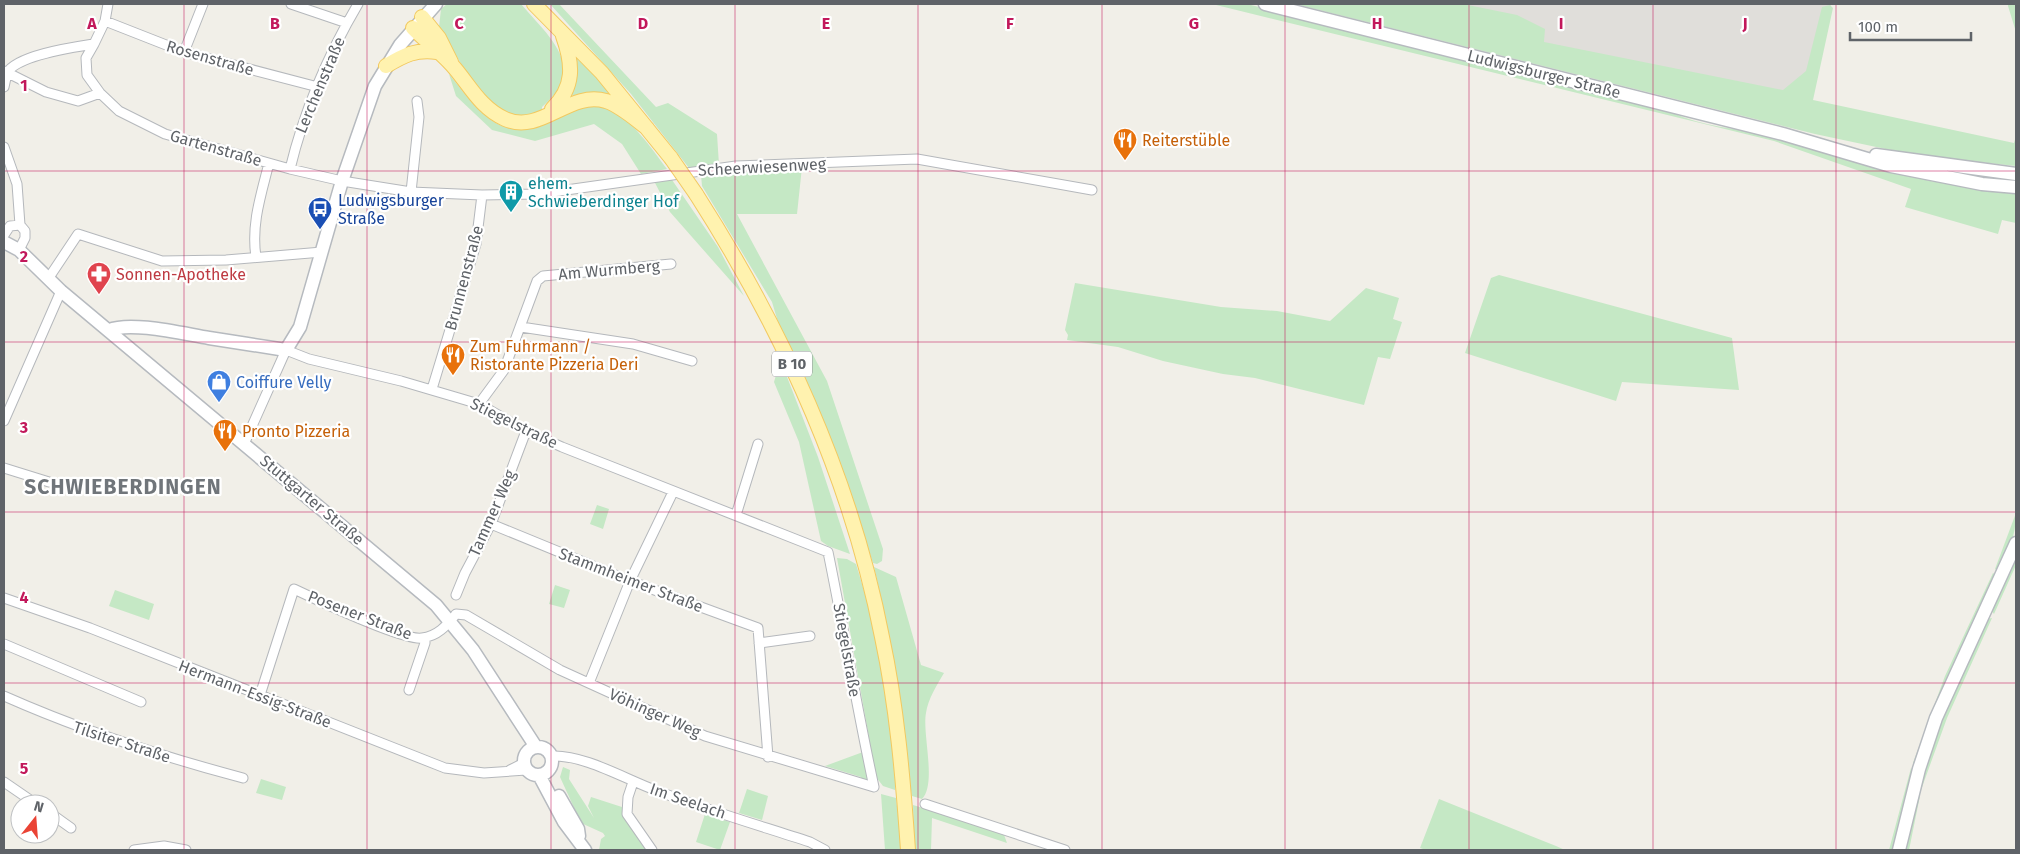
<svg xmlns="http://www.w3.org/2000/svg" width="2020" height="854" font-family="'Fira Sans',sans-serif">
  <rect width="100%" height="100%" fill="#f1efe8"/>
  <path fill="#e0deda" d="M1348,4H1831L1806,120Z"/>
  <path fill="#c5e8c5" d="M447,4H521C549,37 589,68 542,107V112L524,117L503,113L475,87L439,27L441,9Z
    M550,4H559L656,107L668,103L717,134L719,165L689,168L631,94Z
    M1212,4H1247L1661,108C1691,122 1722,129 1755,131L1930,181L2016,193V223L2002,220L1998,234L1905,207L1911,189L1774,141Z
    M1295,4H1463L1517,15L1545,29L1544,42L1783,90L1806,71L1822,7L1830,5L1833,8L1813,100L2014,143L2016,136V166L1914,155L1815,134Z
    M2008,4H2016V32L2008,6Z
    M576,56L614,96L615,99L581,94L569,96Z
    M449,74C469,98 492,137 530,128C544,125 559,116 572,110C582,106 595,103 605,107C631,117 651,148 667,169L641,174L622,144L594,124L535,141L492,130L456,96Z
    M802,167L797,214H737L827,381L883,549L882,561L877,564L873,563L871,557L835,452L778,322L772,302L702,186L701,175Z
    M670,177L718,247L744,296L670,212L653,179Z
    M1499,275L1732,338L1739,390L1622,382L1616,401L1465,353L1491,278Z
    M1075,283L1221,307L1277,311L1330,321L1366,288L1399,298L1393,319L1402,322L1390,359L1378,357L1364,405L1255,378L1223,374L1163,361L1118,347L1067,340L1068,335L1065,330Z
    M777,351L818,457L850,554L828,546L821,541L799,442L774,382L779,365L774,356Z
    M597,505L609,509L603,529L590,524Z
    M2016,513C2016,536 2009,551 1997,570L1995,569Z
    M2016,557V565L1994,614L1991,610Z
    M837,558L847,559L856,564L875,627L889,702L895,770V790L883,786L876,777Z
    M874,567L896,577L921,665L944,673C937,685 928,699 926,713C922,734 937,783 922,799L912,796C911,789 909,784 908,778C900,706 891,637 874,567Z
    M1993,573L1996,575L1915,763H1913L1945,676Z
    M555,585L570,590L564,608L549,604Z
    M115,590L154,604L149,620L109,606Z
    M1992,618L1947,718L1921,790L1920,787L1939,726L1987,619Z
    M863,752L868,780L861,781V777L825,766Z
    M563,767L570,770L569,779L594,818L588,806L591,797L625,808L648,850H599L601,839L605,836L603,833L581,823L560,777Z
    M1911,768L1913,771L1895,850H1889Z
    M261,779L286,787L282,800L256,793Z
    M747,789L768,796L762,820L739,813Z
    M881,794L896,798L902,850H885Z
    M1920,796L1909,850H1904L1917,797Z
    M1439,799L1556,846L1565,850H1426L1420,848Z
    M913,805L1003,832L1007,843L932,818L931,850H914Z
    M705,814L730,822L720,850L696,842Z"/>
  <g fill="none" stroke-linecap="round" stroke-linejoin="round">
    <defs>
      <path id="street" d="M291,4L347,23
        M105,21L184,52L318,87
        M94,44L86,58L87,75L100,93L119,111L165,134L290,169L342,181L411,192L482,195L538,194L736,166L917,159L1092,190
        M184,52L203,4
        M4,71L46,92L78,101L100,93
        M4,87L7,73C17,55 75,47 94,44L105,21L108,4
        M4,147L17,184L20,225L25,231V238L19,250
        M290,169C304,111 328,55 358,4
        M411,192L419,117L417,101
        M4,235L10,226L20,225
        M256,257C251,224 261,195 269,163
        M48,279L78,234L162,261L226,260L322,252
        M521,327L633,344L692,361
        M432,389L476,244L482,195
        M479,404L504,370L537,281L543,276L671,264
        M4,421L61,291
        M244,444L286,350L309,359L401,381L479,404L526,431L562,447L828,552C844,630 857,709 874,787L705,736L560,670L466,615L456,614C446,626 438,636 422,638C404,641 315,599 294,589L260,695
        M4,468L49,482
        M736,515L758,444
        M491,524L630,581L758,628L768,757
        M456,595L465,573L491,524L526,431
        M4,598L90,628L445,768L484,773L526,770
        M759,643L810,636
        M4,644L141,702
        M589,683L630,581L673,492
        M409,690L425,643V638
        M4,696C83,731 160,756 243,778
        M551,756C583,754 625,779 655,790C706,810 758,825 810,842L825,850
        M510,770L524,763
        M4,782L36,804
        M633,782L628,797L627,814L652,850
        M925,804L1065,850
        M50,813L71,828
        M134,850L164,846L186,850"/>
      <path id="secondary" d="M1265,4L1783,134L1891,166L1982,184L2016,187
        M1876,155L2016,174
        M4,242L19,250L61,291L436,605L473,650L536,747
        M109,330C132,321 184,334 209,338C235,342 260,346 286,350L300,327L342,181L375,86L400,45L436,4
        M524 761a14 14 0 1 1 28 0a14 14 0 1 1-28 0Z
        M539,775L564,822L585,850
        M559,796L578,829L579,836
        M1899,850L1919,769L1936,718L2016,543"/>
      <path id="primary" d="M534,4L602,73L671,158
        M422,17L439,38L451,62
        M413,28C426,41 440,52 452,65C469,84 480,108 505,119C541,135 569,90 606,101C621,106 634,118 647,128
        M386,66C404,55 416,49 437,52
        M552,109C575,87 573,64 563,36
        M696,194C783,330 851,478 882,637C897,707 903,778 908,850"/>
    </defs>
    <use href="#street" stroke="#b5b8bc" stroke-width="11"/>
    <use href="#secondary" stroke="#b6babf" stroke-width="15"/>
    <use href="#primary" stroke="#f2c960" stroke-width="16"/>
    <use href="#street" stroke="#fff" stroke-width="9"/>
    <use href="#secondary" stroke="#fff" stroke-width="12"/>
    <use href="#primary" stroke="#fff2af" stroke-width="14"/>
    <defs>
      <path id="primary-bridge" d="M671,158L696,194"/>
    </defs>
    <use href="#primary-bridge" stroke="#f2c960" stroke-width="16" stroke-linecap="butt"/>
    <use href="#primary-bridge" stroke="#fff2af" stroke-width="14"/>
  </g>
  <path fill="none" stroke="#c2185b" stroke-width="1" stroke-opacity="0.55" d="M184,4V850M367,4V850M551,4V850M735,4V850M918,4V850M1102,4V850M1285,4V850M1469,4V850M1653,4V850M1836,4V850M4,171H2016M4,342H2016M4,512H2016M4,683H2016"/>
  <defs>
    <symbol id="restaurant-pin" viewBox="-11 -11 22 30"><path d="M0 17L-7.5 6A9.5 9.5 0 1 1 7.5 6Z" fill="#e8710a" stroke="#fff"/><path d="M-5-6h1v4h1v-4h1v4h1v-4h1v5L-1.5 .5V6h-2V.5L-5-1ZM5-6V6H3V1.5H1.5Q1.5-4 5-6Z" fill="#fff"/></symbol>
    <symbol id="building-pin" viewBox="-11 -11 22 30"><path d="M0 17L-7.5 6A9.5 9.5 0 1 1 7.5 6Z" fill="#0f9aa8" stroke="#fff"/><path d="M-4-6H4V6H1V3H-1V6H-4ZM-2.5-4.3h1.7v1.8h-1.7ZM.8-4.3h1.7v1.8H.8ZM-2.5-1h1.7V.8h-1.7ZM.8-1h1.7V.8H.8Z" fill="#fff"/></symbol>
    <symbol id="bus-pin" viewBox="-11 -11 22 30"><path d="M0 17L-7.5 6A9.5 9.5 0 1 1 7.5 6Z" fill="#1a4fb4" stroke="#fff"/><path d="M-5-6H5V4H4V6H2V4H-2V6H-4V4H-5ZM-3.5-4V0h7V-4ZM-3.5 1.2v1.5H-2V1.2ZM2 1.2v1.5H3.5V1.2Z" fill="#fff"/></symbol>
    <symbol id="pharmacy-pin" viewBox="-11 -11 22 30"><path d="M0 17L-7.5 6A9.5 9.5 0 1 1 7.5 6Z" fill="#e0444e" stroke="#fff"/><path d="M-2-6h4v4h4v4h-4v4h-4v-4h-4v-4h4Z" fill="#fff"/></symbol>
    <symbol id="shop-pin" viewBox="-11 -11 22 30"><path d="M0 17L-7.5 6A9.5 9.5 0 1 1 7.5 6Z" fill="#3f7fe0" stroke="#fff"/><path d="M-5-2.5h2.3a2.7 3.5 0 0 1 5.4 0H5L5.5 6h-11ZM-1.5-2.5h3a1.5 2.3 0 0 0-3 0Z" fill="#fff"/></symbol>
  </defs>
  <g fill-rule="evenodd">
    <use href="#restaurant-pin" x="1111" y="126" width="28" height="38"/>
    <use href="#building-pin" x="497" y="178" width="28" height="38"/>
    <use href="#bus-pin" x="306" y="195" width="28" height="38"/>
    <use href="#pharmacy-pin" x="85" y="260" width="28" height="38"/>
    <use href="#restaurant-pin" x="439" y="341" width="28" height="38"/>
    <use href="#shop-pin" x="205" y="368" width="28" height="38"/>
    <use href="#restaurant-pin" x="211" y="417" width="28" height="38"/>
  </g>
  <g text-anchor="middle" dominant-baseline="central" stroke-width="4.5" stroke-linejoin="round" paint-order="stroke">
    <rect fill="#fff" stroke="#8f9295" stroke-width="1" x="772" y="351.5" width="40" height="25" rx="4"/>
    <g font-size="15" font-weight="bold" fill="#5f6368">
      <text x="792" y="364">B 10</text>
    </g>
    <g font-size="16" fill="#5f6368" stroke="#fff">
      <text transform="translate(210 58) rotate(16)">Rosenstraße</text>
      <text transform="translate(1544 74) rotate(14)">Ludwigsburger Straße</text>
      <text transform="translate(320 85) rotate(-67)">Lerchenstraße</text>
      <text transform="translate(216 148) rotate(16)">Gartenstraße</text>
      <text transform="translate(762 167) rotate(-3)">Scheerwiesenweg</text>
      <text transform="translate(609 270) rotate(-5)">Am Wurmberg</text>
      <text transform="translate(464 278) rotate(-75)">Brunnenstraße</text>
      <text transform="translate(514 423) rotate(26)">Stiegelstraße</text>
      <text transform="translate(312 500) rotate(40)">Stuttgarter Straße</text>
      <text transform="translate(492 513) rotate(-66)">Tammer Weg</text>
      <text transform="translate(631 580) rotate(21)">Stammheimer Straße</text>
      <text transform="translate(360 615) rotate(21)">Posener Straße</text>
      <text transform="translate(847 650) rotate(80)">Stiegelstraße</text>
      <text transform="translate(255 694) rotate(21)">Hermann-Essig-Straße</text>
      <text transform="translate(655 713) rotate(24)">Vöhinger Weg</text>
      <text transform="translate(122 742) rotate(18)">Tilsiter Straße</text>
      <text transform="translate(688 801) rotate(19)">Im Seelach</text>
    </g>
    <g font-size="16" fill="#c56008" stroke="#fff" text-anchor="start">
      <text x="1142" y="140">Reiterstüble</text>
      <text x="470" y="346">Zum Fuhrmann /<tspan x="470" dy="18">Ristorante Pizzeria Deri</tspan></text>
      <text x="242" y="431">Pronto Pizzeria</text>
    </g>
    <g font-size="16" fill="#0d838f" stroke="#fff" text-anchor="start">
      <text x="528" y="183">ehem.<tspan x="528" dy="18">Schwieberdinger Hof</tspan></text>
    </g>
    <g font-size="16" fill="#164399" stroke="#fff" text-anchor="start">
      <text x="338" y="200">Ludwigsburger<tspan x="338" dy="18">Straße</tspan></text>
    </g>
    <g font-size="16" fill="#be3a42" stroke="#fff" text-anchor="start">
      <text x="116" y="274">Sonnen-Apotheke</text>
    </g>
    <g font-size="16" fill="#366cbe" stroke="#fff" text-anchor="start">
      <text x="236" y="382">Coiffure Velly</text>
    </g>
    <g font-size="21" font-weight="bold" letter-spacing="1" fill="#70757a" stroke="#fff">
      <text x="123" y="487">SCHWIEBERDINGEN</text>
    </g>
  </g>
  <g font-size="16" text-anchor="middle" font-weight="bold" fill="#c2185b" stroke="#fff" stroke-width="4.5" stroke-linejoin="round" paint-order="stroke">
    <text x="92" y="29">A</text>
    <text x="275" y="29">B</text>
    <text x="459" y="29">C</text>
    <text x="643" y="29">D</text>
    <text x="826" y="29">E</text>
    <text x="1010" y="29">F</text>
    <text x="1194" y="29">G</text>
    <text x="1377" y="29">H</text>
    <text x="1561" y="29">I</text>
    <text x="1745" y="29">J</text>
    <text x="24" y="91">1</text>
    <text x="24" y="262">2</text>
    <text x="24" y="433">3</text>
    <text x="24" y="603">4</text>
    <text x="24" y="774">5</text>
  </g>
  <rect width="2020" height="854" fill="none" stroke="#5f6368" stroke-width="10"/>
  <g transform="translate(35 819) rotate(17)"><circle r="24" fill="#ffffff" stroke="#bfc1c3"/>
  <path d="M0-4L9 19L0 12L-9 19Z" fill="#ea4335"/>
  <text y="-8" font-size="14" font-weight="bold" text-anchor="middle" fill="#5f6368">N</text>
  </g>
  <path d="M1850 32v8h121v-8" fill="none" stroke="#5f6368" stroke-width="2.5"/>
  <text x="1858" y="32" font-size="15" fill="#5f6368" stroke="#ffffff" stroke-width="4" paint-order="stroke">100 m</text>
</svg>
